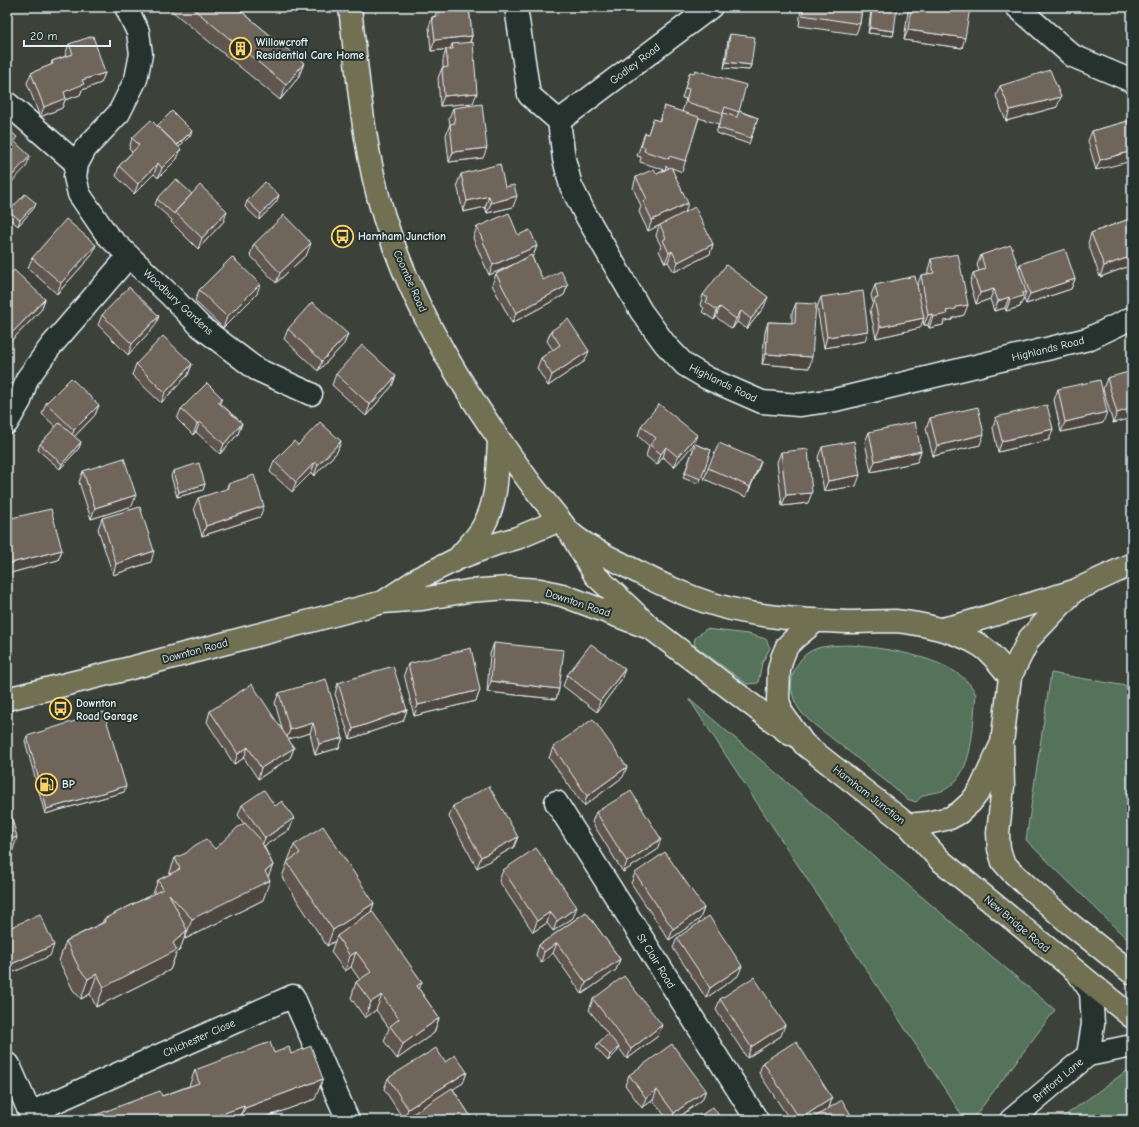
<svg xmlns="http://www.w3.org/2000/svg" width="1139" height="1127" font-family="'Comic Neue',sans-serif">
  <rect width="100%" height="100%" fill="#3c423a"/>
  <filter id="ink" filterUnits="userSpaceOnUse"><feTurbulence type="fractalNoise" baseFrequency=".025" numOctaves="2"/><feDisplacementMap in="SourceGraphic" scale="8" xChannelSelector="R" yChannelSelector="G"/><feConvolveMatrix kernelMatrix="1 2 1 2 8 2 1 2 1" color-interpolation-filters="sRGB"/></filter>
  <g filter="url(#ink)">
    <path fill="#54725a" stroke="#9eb2a9" d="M706,629L748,634L766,639L770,648L762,663L758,683L747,684L694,645L695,638Z
      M850,645C885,648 962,658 976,695C972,724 975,772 946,789C933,796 928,789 916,802L907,799C883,778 858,759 833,739C823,731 806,720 799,709C791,698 789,681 795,669C807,644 826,646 850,645Z
      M1051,673L1132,687V944L1026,840Z
      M689,699L1055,1010L972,1120H965Z
      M1132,1071V1120H1059L1125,1072Z"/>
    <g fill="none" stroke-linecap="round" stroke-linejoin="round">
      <defs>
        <path id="minor" d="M126,7L138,32L141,54L136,79L119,113L85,149L77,164L75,177L79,194L107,235L170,295L201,327L256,369L311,394
          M516,7L529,95L559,121L564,159L571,186L584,212L641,311L665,344L685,365L707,378L762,402L799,405L835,400L1088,339L1132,318
          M1017,7L1073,56L1132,81
          M7,103L77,164
          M559,121L711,7
          M7,423L20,401L27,379L51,346L129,256
          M556,802L757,1120
          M1078,973L1091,992L1093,1024L1088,1055
          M9,1065L30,1113L293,996L348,1120
          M1011,1120L1088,1055L1132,1046"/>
        <path id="primary" d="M942,629L963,624L1074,591L1132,564
          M1010,677L1029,639L1073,592"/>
        <path id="trunk" d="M350,7C358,77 363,149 384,217C413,310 466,394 523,473C534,489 547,504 559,519C563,524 567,531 573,535C587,547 611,558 628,567C642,574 656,582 671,588C705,604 741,613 778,617C801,620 824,621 847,622C863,622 879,621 895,621C921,623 959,632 981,646C993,654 1001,666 1010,677L1002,743L980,790L971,802L959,813L950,818L927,823L908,825
          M572,536L595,575L652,629L790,734
          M459,557C467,547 478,537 484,525C498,500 497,469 499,441
          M385,601L421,577L459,558L496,544L517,538L560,520
          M817,620L796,637L787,646L782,658L779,670L778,700L782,713L804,744L908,825L940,860L1132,1017
          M7,699L127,669L383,602L422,599L468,591L509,588L540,590L562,595L652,629
          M1002,746L1003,786L998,833L999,849L1003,862L1011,871L1025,884L1069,923L1132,973"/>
      </defs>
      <use href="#minor" stroke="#e8f1f8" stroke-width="25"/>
      <use href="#primary" stroke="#e8f1f8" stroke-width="25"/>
      <use href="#trunk" stroke="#e8f1f8" stroke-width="25"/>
      <use href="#minor" stroke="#26332d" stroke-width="22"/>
      <use href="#primary" stroke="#716f52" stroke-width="22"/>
      <use href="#trunk" stroke="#716f52" stroke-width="22"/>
    </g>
    <path fill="#60574d" stroke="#e8f1f8" d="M167,7H236L304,63L298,78L280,100Z
      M440,7H469L472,36L470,43L473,103L440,106L438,78L442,68H443V60L446,49H450L431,51L429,27L432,17L435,16L438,8H440Z
      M801,7H862L860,24L856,34L799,26Z
      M871,7H895L894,31L893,36L868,33L871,10Z
      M909,7H961L962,48L904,40L908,11Z
      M730,34L751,65L749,70L724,68L728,40Z
      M69,44L105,73L101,83L82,90L80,95L65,100L62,108L40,117L27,83L31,73L51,65L52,61L66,56L65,55Z
      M690,72L739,111L758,118L749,144L716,133L719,123V124L699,118L682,172L672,168L685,212L713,244L710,254L674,272L668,262L665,263L659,251L661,246L656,236L659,225L648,231L639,212L641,206L633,188L636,177L657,174L669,168L666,166L665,170L640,162L641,157L637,156L645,133L648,134L653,119L659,121L664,106L682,112L686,99L682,98Z
      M1000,86L1057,107L1006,121L996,96Z
      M453,108L483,158L449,162L446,135L450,124L449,118Z
      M1132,120L1096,170L1088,141L1092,131Z
      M157,126L190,136L179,147L177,159L158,178L154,174L134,194L116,176L119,166L132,152L129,149L132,138Z
      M461,174L505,187L513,207L487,213L485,207L463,212L457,184Z
      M192,194L224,221L198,249L171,222L172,220L155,205L157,199Z
      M247,201H277L259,220L245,207Z
      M36,203L34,208L18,226L7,217L9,211Z
      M1132,218V265L1100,277L1088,243L1091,233Z
      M477,227L518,235L537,246L533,256L532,257L543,280L568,285L564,295L512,323L492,285L496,274L512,265L489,275L473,238Z
      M254,244L307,254L276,283L250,255Z
      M92,255L57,294L28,268L32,258Z
      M981,255L1019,268L1020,264L1075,279L1071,289L1026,304L1024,299L1022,302L1021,303L1020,307L1006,311L1005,308L994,311L990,299L976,304L970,283L973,273L979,271L977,265Z
      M931,259L964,315L953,318L952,320L944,321L943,325L929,328L928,325H924L923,319L920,328L876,338L870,310L873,303L871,295L875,285L917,286L921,275L928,274V270Z
      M7,277L45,299L41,310L7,345Z
      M199,290L257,294L223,328L195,301Z
      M703,295L764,307L747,329L737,322L732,329L716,317L714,320L702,312L704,308L700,305Z
      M821,297L865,341L824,348L817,307Z
      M796,303L809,368L762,364L765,332L768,322L792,323V313Z
      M102,315L155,326L128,355L98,325Z
      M288,329L348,334L344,344L318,371L284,339Z
      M551,331L585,361L548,386L537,368L541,358L553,350L547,341Z
      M136,364H192L188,375L161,403L132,375Z
      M336,374L392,386L366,416L332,385Z
      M1107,378L1132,418L1113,423L1103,389Z
      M1058,389L1103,423L1061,432L1054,400Z
      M222,398L220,403L242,423L238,434L220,454L196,432L193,435L177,419L181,409Z
      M46,403L99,405L95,415L74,437L81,442L79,448L60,469L38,450L40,444L56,427L42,414Z
      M996,417L1053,429L1049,440L998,452L993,428Z
      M930,418L980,445L933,456L926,429Z
      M641,426L693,445L674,467L663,457L657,465L646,456L649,446L638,436Z
      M869,432L921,451L917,462L871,472L865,442Z
      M341,441L337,452L314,476L311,473L292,492L270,472L274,461L298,445Z
      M695,444L711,450L699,484L683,478Z
      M822,447L856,486L824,491L818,457Z
      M781,452L808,503L782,506L777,462Z
      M761,461L757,472L746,497L704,479L708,468Z
      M83,471L132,506L91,519L79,482Z
      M173,471L205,484L203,490L177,497L171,476Z
      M228,484L260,517L202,536L194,508L198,498L226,490Z
      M102,518L151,562L113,575L98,529Z
      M7,519L62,550L58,560L7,574Z
      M494,643L559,689L556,699L487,692L490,654Z
      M408,664L480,690L476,701L414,716L404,674Z
      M567,675L621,680L597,712L563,686Z
      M338,683L407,710L403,721L350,739L335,694Z
      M279,693L343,738L339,748L315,755L310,733L288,739L294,748L290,758L258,779L244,758L234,764L207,722L210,711L283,732L275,703Z
      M27,736L124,792L45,814L25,741Z
      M553,747L623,777L584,806L549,758Z
      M242,805L290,829L264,846L273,865L268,877L263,900L185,939L184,938L180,950L176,954L170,970L96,1007L90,994L81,999L73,990L59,961L66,941L102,923L104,919L153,894L158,880L169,875L175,858L215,849L244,824L238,815Z
      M453,806L514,847L477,868L449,817Z
      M596,812L657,850L623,872L592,822Z
      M294,845L374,903L371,912L422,982L419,989L439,1018L434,1033L397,1059L384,1041L389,1028L376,1010L365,1018L351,998L356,982L360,980L351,967L345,971L331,952L335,941L327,946L282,877Z
      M503,870L573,918L553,931L547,923L533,932L499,881Z
      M635,873L704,908L700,919L669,940L631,883Z
      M586,912L620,959L616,970L582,994L553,953L541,963L536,955L539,945Z
      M677,938L738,976L706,998L673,948Z
      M593,999L658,1036L627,1059L619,1048L617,1052L608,1061L596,1048L598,1043L611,1038L589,1010Z
      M720,999L781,1036L747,1058L716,1010Z
      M274,1053L291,1054L315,1099L258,1120H82L162,1096L189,1086L195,1070Z
      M445,1062L467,1072L463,1083L453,1089L473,1120H407L408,1118L404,1120L384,1089L388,1078Z
      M763,1062L832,1098L829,1108L854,1120H790L759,1073Z
      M629,1075L706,1090L702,1100L675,1120H668L653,1100L642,1108L625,1085Z"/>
    <path fill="#4e473f" stroke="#e8f1f8" d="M870,28L894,31L893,36L868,33Z
      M908,30L965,38L962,48L904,40Z
      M472,36L468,46L452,44L450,49L431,51L435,40Z
      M726,62L751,65L749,70L724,68Z
      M304,63L298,78L280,100L286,85Z
      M105,73L101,83L82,90L80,95L65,100L62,108L40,117L44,107L64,92L82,80Z
      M477,93L473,103L440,106L444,96Z
      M1061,97L1057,107L1006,121L1010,110Z
      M192,131L190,136L172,154L174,149Z
      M487,148L483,158L449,162L453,152Z
      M181,149L177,159L158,178L162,168Z
      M1132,151V161L1096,170L1100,160Z
      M30,156L26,167L7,187V181Z
      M158,163L154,174L134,194L138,184Z
      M279,195L277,201L259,220L261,214Z
      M489,196L485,207L463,212L467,201Z
      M517,196L513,207L487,213L491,203Z
      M36,203L34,208L18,226L20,220Z
      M688,203L685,213L648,231L652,220Z
      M227,211L224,221L198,249L202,238Z
      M311,243L307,254L276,283L280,273Z
      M713,244L710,254L674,272L678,262Z
      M96,245L92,255L57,294L61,283Z
      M537,246L533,256L489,275L493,265Z
      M672,251L668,262L665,263L669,253Z
      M1132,256V265L1100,277L1104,266Z
      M1075,279L1071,289L1026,304L1030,294Z
      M260,284L257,294L223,328L227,317Z
      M568,285L564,295L512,323L516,313Z
      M994,289L990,299L976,304L980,293Z
      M1026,292L1022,302L1021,303L1020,307L1006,311L1010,300L1022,293Z
      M768,297L764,307L747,329L751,319Z
      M1009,297L1005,308L994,311L998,301Z
      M45,299L41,310L7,345L10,335Z
      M968,305L964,315L953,318L952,320L944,321L943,325L929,328L933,317L956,307Z
      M720,307L716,317L714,320L717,310Z
      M741,311L737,322L732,329L736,319Z
      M932,314L928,325H924L928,315Z
      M159,316L155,326L128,355L132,344Z
      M924,318L920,328L876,338L880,327Z
      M868,331L865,341L824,348L827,337Z
      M348,334L344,344L318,371L322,361Z
      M589,351L585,361L548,386L552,375Z
      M766,354L812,357L809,368L762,364Z
      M192,364L188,375L161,403L165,393Z
      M396,376L392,386L366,416L370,405Z
      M99,405L95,415L70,441L74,430Z
      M1132,408V418L1113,423L1117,413Z
      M1107,412L1103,423L1061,432L1065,422Z
      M200,422L196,432L193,435L197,424Z
      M242,423L238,434L220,454L224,444Z
      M1053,429L1049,440L998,452L1002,441Z
      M984,434L980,445L933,456L937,446Z
      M697,435L693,445L674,467L678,457Z
      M341,441L337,452L314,476L318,465Z
      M81,442L79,448L60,469L62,464Z
      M666,447L663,457L657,465L661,454Z
      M921,451L917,462L871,472L875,461Z
      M761,461L757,472L746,497L750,487Z
      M315,462L311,473L292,492L296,482Z
      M860,475L856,486L824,491L828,481Z
      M205,484L203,490L177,497L179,492Z
      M812,493L808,503L782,506L786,495Z
      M136,495L132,506L91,519L95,508Z
      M264,506L260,517L202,536L206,526Z
      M62,550L58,560L7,574L11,563Z
      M154,551L151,562L113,575L116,564Z
      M625,669L621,680L597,712L600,701Z
      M491,681L559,689L556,699L487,692Z
      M480,690L476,701L414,716L418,705Z
      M407,710L403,721L350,739L353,729Z
      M313,723L310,733L286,740L290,730Z
      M343,738L339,748L315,755L319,744Z
      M248,747L244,758L234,764L238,754Z
      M294,748L290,758L258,779L261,768Z
      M627,767L623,777L584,806L587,796Z
      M126,786L124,792L45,814L47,809Z
      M294,818L290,829L261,848L265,838Z
      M17,837L12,853L7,854V840Z
      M518,837L514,847L477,868L481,857Z
      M661,839L657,850L623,872L627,862Z
      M273,865L266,882L270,880L263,900L185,939L192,919L265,872Z
      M374,903L369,918L337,936L335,941L327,946L333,930Z
      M577,907L573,918L553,931L557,921Z
      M704,908L700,919L669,940L673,929Z
      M550,912L547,923L533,932L537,921Z
      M187,930L180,950L176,954L170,970L96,1007L104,987L173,943Z
      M557,943L553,953L541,963L544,952Z
      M54,945L50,956L7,975V966Z
      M356,952L351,967L345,971L350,956Z
      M620,959L616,970L582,994L586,983Z
      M742,966L738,976L706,998L710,988Z
      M97,974L90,994L81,999L88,979Z
      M422,982L416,997L417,986Z
      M382,995L376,1010L365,1018L371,1002Z
      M439,1018L434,1033L397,1059L403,1044Z
      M662,1025L658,1036L627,1059L631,1049Z
      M785,1025L781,1036L747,1058L751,1047Z
      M619,1047L617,1052L608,1061L610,1055Z
      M467,1072L463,1083L404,1120L408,1109Z
      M323,1079L315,1099L258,1120H240L245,1108Z
      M657,1090L653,1100L642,1108L646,1098Z
      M706,1090L702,1100L675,1120H672L674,1113Z
      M832,1098L829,1108L811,1120H800V1119Z
      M244,1106L239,1120H205Z"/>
    <path fill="#70655a" stroke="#e8f1f8" d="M191,7H236L304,63L286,85Z
      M445,7H469L472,36L435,40L432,17L439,16L438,8H445Z
      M804,7H862L860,24L802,15Z
      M872,7H897L894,31L870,28Z
      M911,7H961L970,8L965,38L908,30Z
      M730,34L755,37L751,65L726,62Z
      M93,36L105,73L82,80L84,84L64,92L66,98L44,107L31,73L53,64L52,61L73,54L69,44Z
      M473,42L477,93L444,96L442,68L448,67L446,49H453L452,44Z
      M695,70L746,85L739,112L725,107L723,113L686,102L689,89L685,88L690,72L694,73Z
      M1050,70L1061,97L1010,110L1000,86Z
      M482,104L487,148L453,152L450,124L455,123L453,108Z
      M664,106L699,117L686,161L669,156V159L644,151L645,147L641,146L645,133L648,134L653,119L660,121Z
      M172,111L192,131L177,145L157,126Z
      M739,111L758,118L751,138L718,128L723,113L737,117Z
      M151,120L181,149L162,168L158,163L138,184L119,166L139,145L132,138Z
      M1132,120V151L1100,160L1092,131Z
      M7,128L17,137L14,141L30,156L7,181Z
      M500,164L505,187L514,185L517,196L491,203L489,196L467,201L461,174Z
      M671,167L688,203L652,220L643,201L647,199L636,177L654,169L657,174Z
      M176,179L192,194L175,212L174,214L157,199Z
      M265,182L279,195L261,214L247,201Z
      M200,185L227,211L202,238L175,212Z
      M25,194L36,203L20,220L9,211Z
      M695,207L713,244L678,262L672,251L669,253L663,240L666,238L660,225Z
      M509,213L518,235L530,230L537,246L493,265L477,227Z
      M284,215L311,243L280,273L254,244Z
      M1132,218V256L1104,266L1091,233Z
      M66,219L96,245L61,283L32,258Z
      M1011,245L1026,292L1022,293L1023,296L1010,300L1009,297L998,301L994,289L980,293L973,273L985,269L981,255Z
      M1065,249L1075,279L1030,294L1020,264Z
      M958,254L968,305L956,307V309L946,311L947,314L933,317L932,314L928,315L921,275L934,273L931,259Z
      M531,255L543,280L561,271L568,285L516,313L496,274Z
      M232,257L260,284L227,317L199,290Z
      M726,265L768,297L751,319L741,311L736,319L720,307L717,310L706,302L708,298L703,295Z
      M14,270L45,299L10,335L7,332V277Z
      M915,276L924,318L880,327L874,299L878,298L875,285Z
      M129,287L159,316L132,344L102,315Z
      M863,291L868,331L827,337L821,297Z
      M312,302L348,334L322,361L288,329Z
      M796,303L816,304L812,357L766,354L768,322L795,323Z
      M568,319L589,351L552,375L541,358L560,345L551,331Z
      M163,336L192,364L165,393L136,364Z
      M362,345L396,376L370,405L336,374Z
      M1132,371V408L1117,413L1107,378Z
      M71,378L99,405L74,430L46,403Z
      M1100,380L1107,412L1065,422L1058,389Z
      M207,383L222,398L218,402L242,423L224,444L200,422L197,424L181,409Z
      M659,404L697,435L678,457L666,447L661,454L650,445L656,438L641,426Z
      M1047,405L1053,429L1002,441L996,417Z
      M978,407L984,434L937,446L930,418Z
      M320,422L341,441L318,465L315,462L296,482L274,461L294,441L298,445Z
      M915,422L921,451L875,461L869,432Z
      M59,423L81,442L62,464L40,444Z
      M854,441L860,475L828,481L822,447Z
      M719,443L761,461L750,487L708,468Z
      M695,444L711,450L701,479L685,473Z
      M808,449L812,493L786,495L781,452Z
      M124,458L136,495L95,508L83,471Z
      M199,463L205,484L179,492L173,471Z
      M254,475L264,506L206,526L198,498L229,488L228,484Z
      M140,507L154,551L116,564L102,518Z
      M51,509L62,550L11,563L7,549V519Z
      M494,643L564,650L559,689L491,681Z
      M591,644L625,669L600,701L567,675Z
      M471,648L480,690L418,705L408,664Z
      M393,666L407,710L353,729L338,683Z
      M326,679L343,738L319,744L313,723L290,730L279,693Z
      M252,684L294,748L261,768L248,747L238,754L210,711Z
      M104,712L126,786L47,809L27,736Z
      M593,719L627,767L587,796L553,747Z
      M489,786L518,837L481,857L453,806Z
      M264,790L275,806L282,801L294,818L265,838L242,805Z
      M631,791L661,839L627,862L596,812Z
      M7,800L17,837L7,840Z
      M245,823L260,839L273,865L265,872L270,880L192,919L169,894L187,930L173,943L177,950L104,987L97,974L88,979L80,970L66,941L105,922L104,919L163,889L158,880L180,869L175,858L186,853L194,846L206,839L215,849L238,827Z
      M323,826L374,903L333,930L287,862L300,853L294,845Z
      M536,848L577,907L557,921L550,912L537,921L503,870Z
      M665,852L704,908L673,929L635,873Z
      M372,911L422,982L417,986L439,1018L403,1044L390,1026L399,1019L382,995L371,1002L356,982L371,972L356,952L350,956L337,936Z
      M586,912L620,959L586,983L557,943L544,952L539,945Z
      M40,914L54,945L7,966V929Z
      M709,916L742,966L710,988L677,938Z
      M624,976L662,1025L631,1049L593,999Z
      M754,977L785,1025L751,1047L720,999Z
      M608,1034L619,1047L610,1055L598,1043Z
      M796,1041L832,1098L800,1119L763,1062Z
      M270,1042L274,1053L289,1047L291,1054L311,1046L323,1079L245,1108L244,1106L205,1120H82L160,1091L162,1096L199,1083L195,1070Z
      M672,1044L706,1090L674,1113L657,1090L646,1098L629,1075Z
      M436,1048L445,1062L455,1055L467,1072L408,1109L388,1078Z
      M452,1088L473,1120H410L408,1117Z
      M842,1100L854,1120H810Z
      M713,1107L722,1120H694Z"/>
  </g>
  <defs>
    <symbol id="building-ring" viewBox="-11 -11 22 22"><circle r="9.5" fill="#26332d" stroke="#ffd166" stroke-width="1.5"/><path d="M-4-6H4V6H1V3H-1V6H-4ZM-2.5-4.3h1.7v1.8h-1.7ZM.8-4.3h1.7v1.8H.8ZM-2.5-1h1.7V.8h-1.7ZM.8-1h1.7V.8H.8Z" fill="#ffd166"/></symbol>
    <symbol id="bus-ring" viewBox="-11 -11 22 22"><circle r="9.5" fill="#26332d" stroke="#ffd166" stroke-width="1.5"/><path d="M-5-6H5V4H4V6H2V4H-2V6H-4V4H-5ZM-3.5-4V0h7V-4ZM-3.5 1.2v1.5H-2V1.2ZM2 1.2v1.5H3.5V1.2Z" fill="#ffd166"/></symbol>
    <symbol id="fuel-ring" viewBox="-11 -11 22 22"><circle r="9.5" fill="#26332d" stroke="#ffd166" stroke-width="1.5"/><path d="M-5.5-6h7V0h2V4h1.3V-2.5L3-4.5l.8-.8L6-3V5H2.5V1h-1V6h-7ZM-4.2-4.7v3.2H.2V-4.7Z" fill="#ffd166"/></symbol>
  </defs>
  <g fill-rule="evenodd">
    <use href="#building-ring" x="228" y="36" width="25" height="25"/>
    <use href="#bus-ring" x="330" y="224" width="25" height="25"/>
    <use href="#bus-ring" x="48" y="696" width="25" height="25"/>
    <use href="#fuel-ring" x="34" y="772" width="25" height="25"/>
  </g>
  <g text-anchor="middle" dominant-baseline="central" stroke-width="4" stroke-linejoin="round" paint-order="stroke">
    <g font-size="11" font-weight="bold" fill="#e8f1f8" stroke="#26332d" text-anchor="start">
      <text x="256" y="42">Willowcroft<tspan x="256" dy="13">Residential Care Home</tspan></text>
      <text x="358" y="236">Harnham Junction</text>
      <text x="76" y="703">Downton<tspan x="76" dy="13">Road Garage</tspan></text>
      <text x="62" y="784">BP</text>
    </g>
    <g font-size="11" fill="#e8f1f8" stroke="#26332d">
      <text transform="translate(635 64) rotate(-37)">Godley Road</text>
      <text transform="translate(410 281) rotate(66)">Coombe Road</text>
      <text transform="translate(178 302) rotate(43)">Woodbury Gardens</text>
      <text transform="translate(1048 349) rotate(-14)">Highlands Road</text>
      <text transform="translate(723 383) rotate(26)">Highlands Road</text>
      <text transform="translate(578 603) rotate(18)">Downton Road</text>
      <text transform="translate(195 651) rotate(-15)">Downton Road</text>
      <text transform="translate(869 795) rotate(38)">Harnham Junction</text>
      <text transform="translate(1017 924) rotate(40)">New Bridge Road</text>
      <text transform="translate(656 961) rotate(58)">St Clair Road</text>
      <text transform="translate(199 1038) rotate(-24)">Chichester Close</text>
      <text transform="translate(1058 1080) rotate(-40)">Britford Lane</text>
    </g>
  </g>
  <rect width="1139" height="1127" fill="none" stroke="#26332d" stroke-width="24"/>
  <rect x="12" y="12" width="1115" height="1103" fill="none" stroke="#e8f1f8" stroke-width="1.5" filter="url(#ink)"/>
  <path d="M24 40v6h86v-6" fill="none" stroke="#e8f1f8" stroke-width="2"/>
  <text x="30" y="40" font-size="12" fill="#e8f1f8" stroke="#26332d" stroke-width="3" paint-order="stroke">20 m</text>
</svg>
